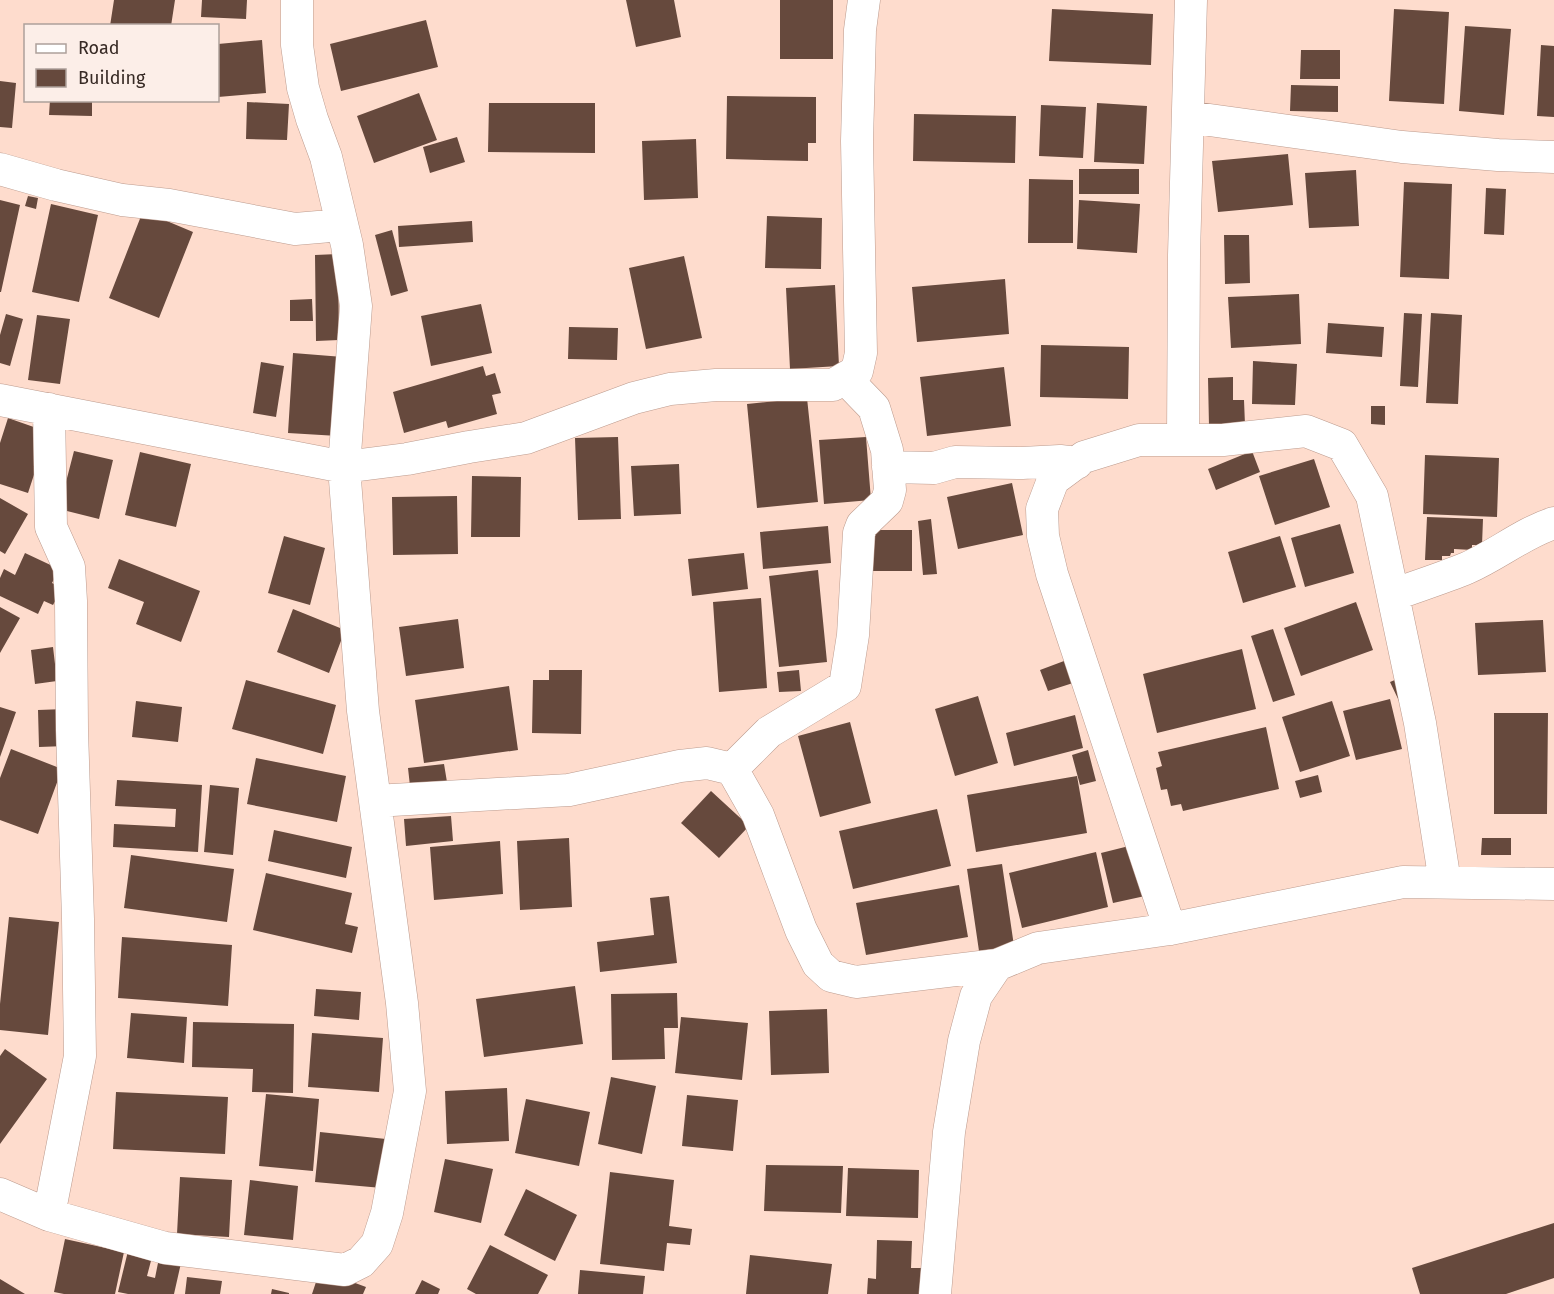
<svg xmlns="http://www.w3.org/2000/svg" width="1554" height="1294" font-family="'Fira Sans',sans-serif">
  <rect width="100%" height="100%" fill="#fedccd"/>
  <path fill="#66493d" d="M114,0H175L171,26H110Z
    M202,0H247L246,19L201,17Z
    M626,0H674L681,37L636,47Z
    M780,0H833V59H780Z
    M1052,9L1153,14L1151,65L1049,61Z
    M1394,9L1449,12L1444,104L1389,101Z
    M426,20L438,67L341,91L330,44Z
    M1465,26L1511,29L1504,115L1459,111Z
    M262,40L266,93L218,97V44Z
    M1541,45L1554,46V117L1537,116Z
    M1301,50H1340V79H1300Z
    M0,81L16,83L12,128L0,127Z
    M1291,85L1338,86V112L1290,111Z
    M419,93L437,140L374,163L357,116Z
    M727,96L816,97V143H808V161L726,159Z
    M50,100H92V116L49,115Z
    M247,102L289,104L287,140L246,139Z
    M489,103H595V153L488,152Z
    M1097,103L1147,106L1144,164L1094,162Z
    M1041,105L1086,107L1083,158L1039,156Z
    M914,114L1016,116L1015,163L913,161Z
    M457,137L465,162L430,173L423,147Z
    M696,139L698,198L644,200L642,141Z
    M1288,154L1293,205L1218,212L1212,161Z
    M1079,169H1139V194H1079Z
    M1356,170L1359,226L1309,228L1305,173Z
    M1029,179L1073,180V243H1028Z
    M1404,182L1452,184L1449,279L1400,277Z
    M1486,188L1506,189L1504,235L1484,234Z
    M28,196L38,198L36,209L25,206Z
    M0,200L20,205L1,292H0Z
    M1079,200L1140,204L1137,253L1077,249Z
    M51,204L98,215L79,302L32,292Z
    M143,211L193,232L159,318L109,298Z
    M767,216L822,218L821,269L765,268Z
    M472,221L473,242L399,247L398,226Z
    M392,230L408,291L391,296L375,235Z
    M1224,235H1249L1250,283L1225,284Z
    M338,254L339,340L316,341L315,255Z
    M684,256L702,338L646,349L629,268Z
    M1005,279L1009,334L917,342L912,287Z
    M835,285L839,366L790,369L786,288Z
    M1299,294L1301,344L1231,348L1228,297Z
    M312,299L313,321H290V300Z
    M481,304L492,353L431,366L421,316Z
    M1404,313L1422,314L1418,387L1400,386Z
    M1431,313L1462,315L1458,404L1426,403Z
    M6,314L23,319L10,366L0,363V335Z
    M37,315L70,319L60,384L28,380Z
    M1328,323L1384,327L1382,357L1326,353Z
    M569,327L618,328L617,360L568,359Z
    M1041,345L1129,347L1128,399L1040,397Z
    M293,353L343,357L338,436L288,433Z
    M1253,361L1297,364L1295,405L1252,404Z
    M261,362L284,366L276,417L253,413Z
    M483,366L486,376L495,373L501,393L492,395L497,414L448,428L446,421L404,433L393,392Z
    M1004,367L1011,426L927,436L920,377Z
    M1233,377V400H1244L1245,425L1209,426L1208,378Z
    M807,398L818,502L757,508L747,404Z
    M1371,406H1385V425L1371,424Z
    M8,418L48,432L28,493L0,484V443Z
    M618,437L621,519L578,520L575,438Z
    M866,437L871,500L824,504L819,440Z
    M74,451L113,460L99,519L59,509Z
    M1252,451L1260,472L1216,490L1208,469Z
    M140,452L191,464L176,527L125,515Z
    M1425,455L1499,458L1497,517L1423,514Z
    M1314,459L1330,507L1275,525L1259,476Z
    M679,464L681,514L634,516L631,466Z
    M472,476L521,477L520,537H471Z
    M1012,483L1023,535L958,549L947,497Z
    M457,496L458,554L393,555L392,497Z
    M0,498L28,514L5,554L0,551Z
    M1427,517L1483,519L1482,545H1472V550L1454,549V553H1451L1450,556H1442V560H1425Z
    M931,519L937,574L923,575L918,521Z
    M1340,524L1354,573L1305,587L1291,538Z
    M828,526L831,563L763,569L760,532Z
    M868,530H912V571H868Z
    M284,536L325,548L310,605L268,593Z
    M1280,536L1296,587L1243,603L1228,552Z
    M25,553L59,569L52,583L62,588L53,605L44,601L38,614L0,596V578L4,569L15,575Z
    M744,553L748,589L692,596L688,559Z
    M119,559L200,591L181,642L136,624L144,602L108,588Z
    M818,570L827,662L779,667L769,576Z
    M761,598L767,688L719,692L713,602Z
    M1356,602L1373,650L1301,676L1284,628Z
    M0,607L20,618L0,653Z
    M293,609L345,630L329,673L277,652Z
    M458,619L464,668L406,676L399,627Z
    M1543,620L1546,672L1478,675L1475,623Z
    M1273,629L1295,695L1273,702L1251,636Z
    M53,647L57,681L35,684L31,650Z
    M1242,649L1256,709L1157,733L1143,674Z
    M1064,661L1073,683L1048,691L1040,670Z
    M549,670H582L581,734L532,733L533,680H549Z
    M799,670L801,691L779,692L777,672Z
    M1402,677L1411,696L1399,701L1390,682Z
    M246,680L336,705L323,754L232,729Z
    M509,686L518,750L424,763L415,700Z
    M978,696L998,763L955,776L935,709Z
    M1390,699L1402,749L1356,760L1343,711Z
    M136,701L182,707L178,742L132,737Z
    M1332,701L1350,756L1300,772L1282,717Z
    M0,707L16,712L0,757Z
    M65,709L66,746L39,747L38,710Z
    M1494,713H1548L1547,814H1494Z
    M1075,715L1083,748L1014,766L1006,733Z
    M850,722L871,803L820,817L798,736Z
    M1266,727L1279,789L1183,811L1181,804L1171,806L1167,789L1161,790L1156,768L1162,766L1158,752Z
    M11,749L62,769L38,834L0,820V778Z
    M1088,750L1096,781L1080,785L1072,755Z
    M256,758L346,776L337,822L247,804Z
    M444,764L447,782L410,786L408,768Z
    M1318,775L1322,792L1300,798L1295,781Z
    M1077,776L1087,833L976,852L967,795Z
    M117,780L202,785L198,852L113,847L114,824L175,827L176,809L115,806Z
    M210,785L239,788L233,855L204,852Z
    M711,791L749,826L719,858L681,823Z
    M937,809L951,866L853,889L839,831Z
    M451,816L453,841L406,846L404,819Z
    M274,830L352,847L346,878L268,861Z
    M569,838L572,907L520,910L517,841Z
    M1482,838H1511V855H1481Z
    M500,841L503,894L434,900L430,847Z
    M1133,845L1145,896L1113,903L1101,853Z
    M1096,852L1108,907L1022,928L1009,873Z
    M131,855L234,869L227,922L124,908Z
    M1002,864L1014,946L979,951L967,869Z
    M266,873L352,893L345,924L358,927L352,953L253,930Z
    M959,885L968,937L866,955L856,903Z
    M669,896L677,963L600,972L597,942L654,935L650,898Z
    M9,917L59,922L48,1035L0,1030V1004Z
    M122,937L232,945L228,1006L118,998Z
    M575,986L583,1044L484,1057L476,999Z
    M316,989L361,992L359,1020L314,1016Z
    M677,993L678,1028H664L665,1059L612,1060L611,994Z
    M827,1009L829,1073L771,1075L769,1011Z
    M131,1013L187,1017L184,1063L127,1058Z
    M681,1017L748,1023L742,1080L675,1073Z
    M193,1022L294,1024L293,1093L252,1092L253,1069L192,1067Z
    M312,1033L383,1038L379,1092L308,1087Z
    M5,1049L47,1079L0,1144V1056Z
    M611,1077L656,1086L642,1154L598,1144Z
    M507,1088L509,1141L447,1144L445,1091Z
    M116,1092L228,1097L225,1154L113,1149Z
    M266,1094L319,1099L313,1171L259,1166Z
    M687,1095L738,1100L733,1151L682,1146Z
    M526,1099L590,1112L579,1166L515,1153Z
    M320,1132L386,1139L382,1188L315,1182Z
    M445,1159L493,1169L481,1223L434,1212Z
    M766,1165L843,1166L841,1213L764,1211Z
    M848,1168L919,1170L918,1218L846,1216Z
    M610,1172L674,1180L669,1226L692,1229L690,1245L667,1243L664,1271L600,1264Z
    M180,1177L232,1180L229,1237L177,1234Z
    M250,1180L298,1186L293,1240L244,1235Z
    M526,1189L577,1215L555,1261L504,1235Z
    M1554,1223V1278L1506,1294H1420L1412,1268Z
    M65,1239L124,1252L115,1294H64L54,1292Z
    M877,1240L912,1241L911,1268H921L920,1294H867L868,1278L876,1279Z
    M490,1245L548,1275L538,1294H476L467,1289Z
    M128,1251L152,1257L147,1276L155,1278L159,1258L181,1263L174,1294H128L118,1292Z
    M750,1255L832,1264L828,1294H746Z
    M320,1270L366,1287L363,1294H312Z
    M580,1270L645,1276L643,1294H578Z
    M187,1277L222,1281L220,1294H185Z
    M0,1279L25,1294H0Z
    M422,1280L440,1289L438,1294H415Z
    M272,1289L289,1293V1294H271Z"/>
  <g fill="none" stroke-linecap="round" stroke-linejoin="round">
    <defs>
      <path id="street" d="M1188,117L1402,147L1498,155L1554,157
        M0,169L56,185L122,200L169,205L295,229L342,225
        M0,400L344,467L407,459L469,447L526,438L634,398L670,389L716,385H833L857,371L861,353L857,141L860,30L864,0
        M1183,439L1184,255L1191,0
        M888,467L934,468L955,462L1022,463L1060,461L1077,463
        M1393,595C1417,586 1443,578 1467,568C1497,555 1523,533 1554,523
        M732,769L769,732L845,686L853,635L859,533L862,525L887,501L890,490L887,450L874,408L845,378
        M375,801L569,790L680,766L707,763L732,769L758,815L801,930L818,964L831,976L856,982L997,965L1038,948L1170,929L1403,882L1554,884
        M1170,929L1052,574L1043,536L1042,509L1053,480L1084,457L1139,440H1223L1306,431L1342,445L1372,496L1420,723L1445,882
        M0,1194L49,1215L165,1248L345,1270L361,1262L377,1244L387,1213L410,1091L402,1003L363,711L344,467L356,306L347,245L326,157L312,119L303,88L297,45V0
        M49,1215L80,1056L78,919L72,730L71,601L69,567L51,527L49,409
        M935,1294L949,1132L964,1041L976,996L997,965"/>
    </defs>
    <use href="#street" stroke="#bc9b8e" stroke-width="33"/>
    <use href="#street" stroke="#fff" stroke-width="32"/>
  </g>
  <rect x="24" y="24" width="195" height="78" fill="#fceee8" stroke="#ada09a" stroke-width="1.5"/>
  <rect x="36" y="44" width="30" height="9" fill="#ffffff" stroke="#ada09a" stroke-width="1.5"/>
  <text x="78" y="54" font-size="18" fill="#372a25">Road</text>
  <rect x="36" y="69" width="30" height="18" fill="#66493d" stroke="#ada09a" stroke-width="1.5"/>
  <text x="78" y="84" font-size="18" fill="#372a25">Building</text>
</svg>
